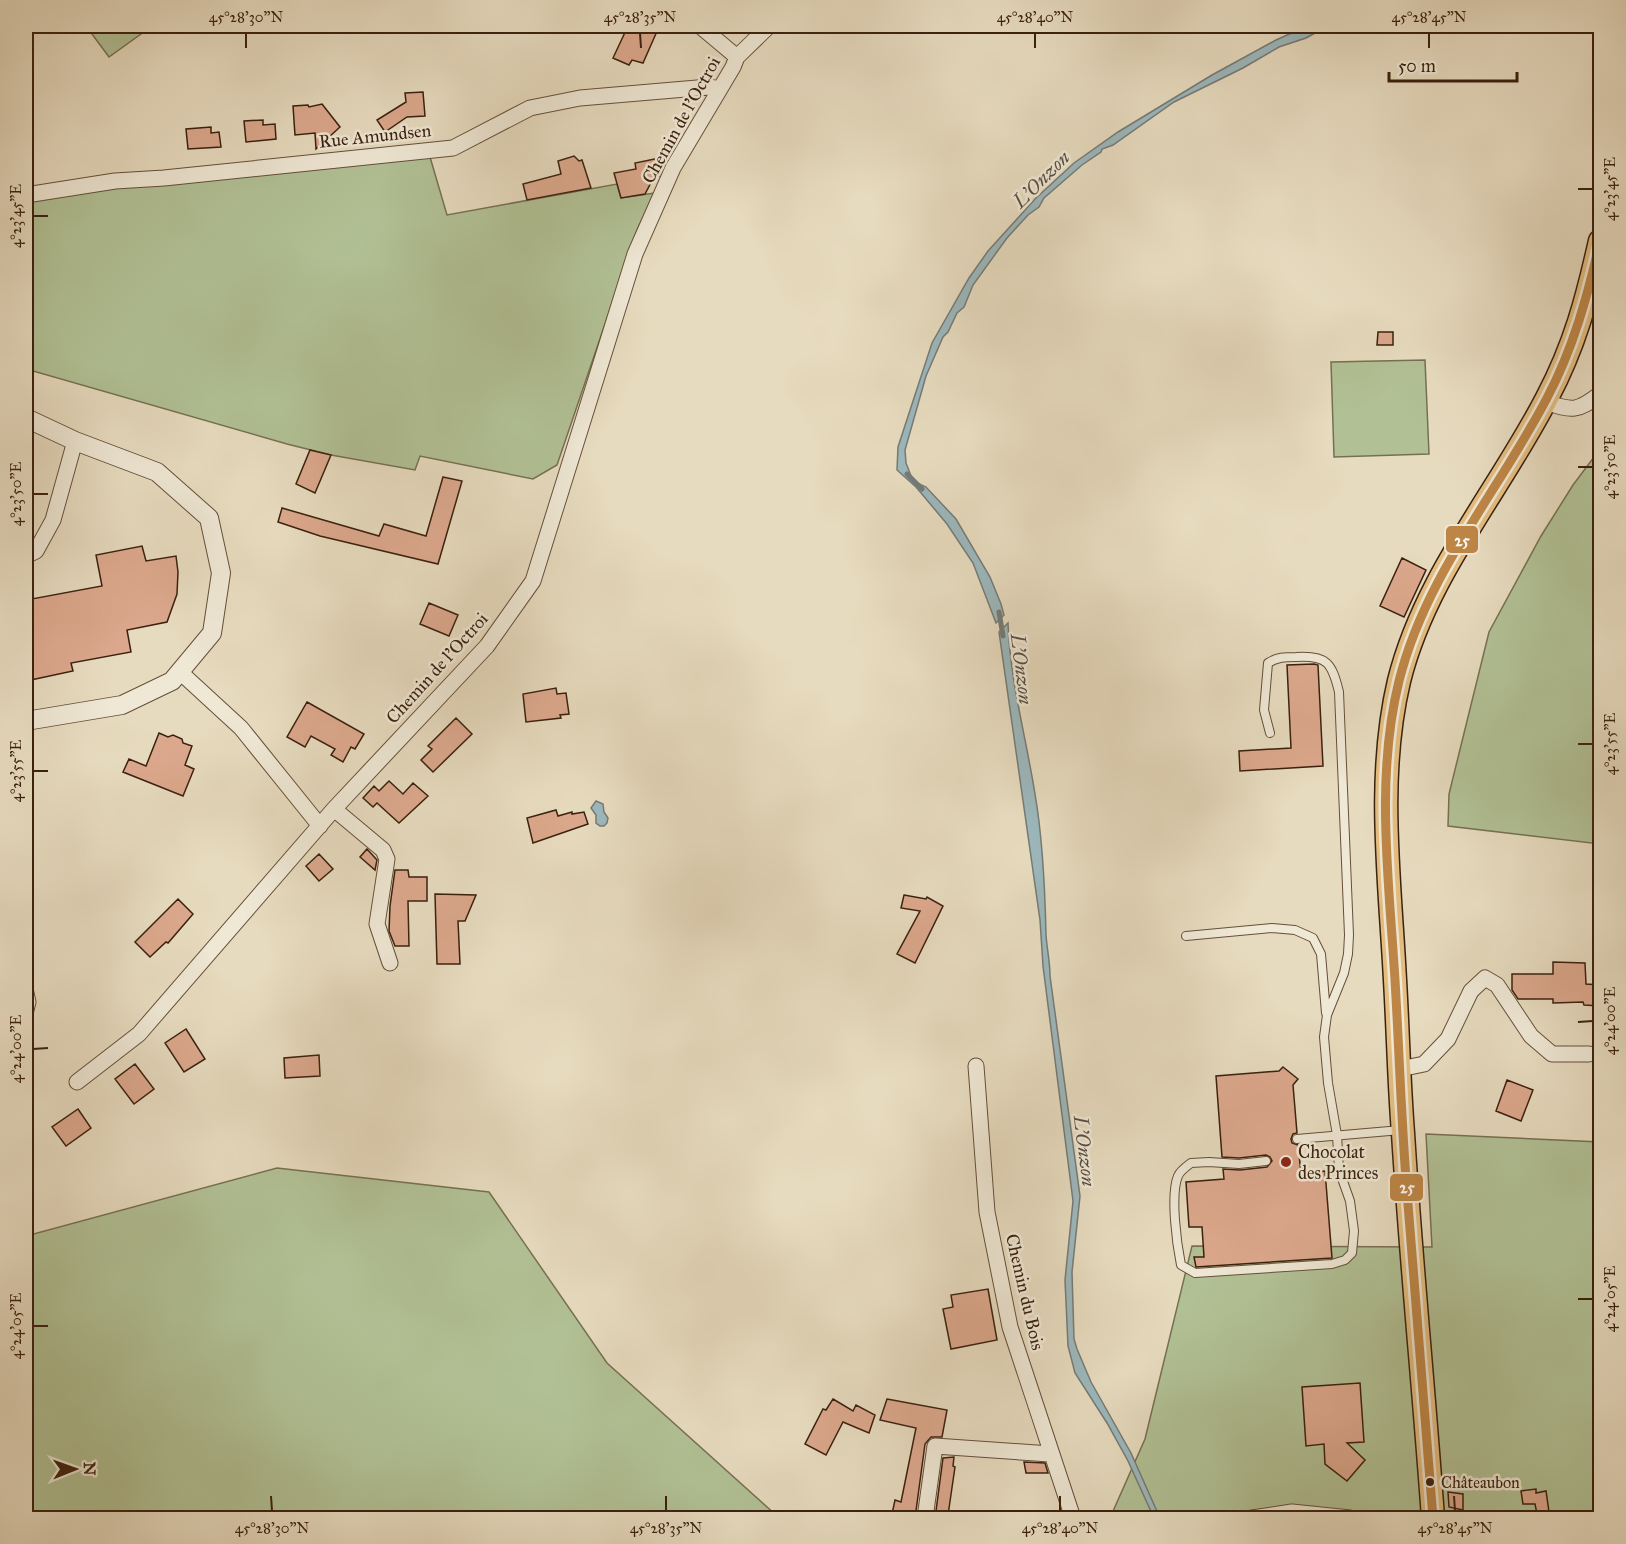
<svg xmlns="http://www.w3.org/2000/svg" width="1626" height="1544" font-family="'IM FELL Great Primer',serif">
  <rect width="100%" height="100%" fill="#e7dbbf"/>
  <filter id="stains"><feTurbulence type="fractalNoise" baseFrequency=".00333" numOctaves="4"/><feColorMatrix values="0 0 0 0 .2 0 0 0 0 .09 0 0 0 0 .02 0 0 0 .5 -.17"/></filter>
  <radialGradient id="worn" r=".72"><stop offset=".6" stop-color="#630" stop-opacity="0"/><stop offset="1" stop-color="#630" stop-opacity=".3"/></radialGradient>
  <path fill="#b1c195" stroke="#767052" stroke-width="1.5" d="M86,26H152L109,57Z
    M430,157L447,215L617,184L621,198L655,193L637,230L557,465L533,479L420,456L415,470L331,455L287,444L26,369V202L116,187Z
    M1425,360L1429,454L1334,457L1331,362Z
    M1600,449V844L1448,826L1449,794L1489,632L1541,536L1573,485Z
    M1426,1134L1600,1142V1518H1110L1145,1439L1192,1246L1432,1247Z
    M277,1168L489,1192L607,1363L776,1515V1518H26V1236Z"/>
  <path fill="#9cb8bd" stroke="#757b77" stroke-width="1.5" d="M1307,26H1328L1306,38L1279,47L1243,68L1174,102L1113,145L1102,149L1101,152L1082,165L1044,198L1039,207L1028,215L1007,238L973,285L964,307L957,313L948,332L943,337L926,376L905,450L906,463L913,481L926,487L956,519L990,577L1001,604L1004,615L996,623L973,563L947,524L916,487L897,470L898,447L932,343L969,278L988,251L1035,199L1074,163L1118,132L1212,75L1276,40Z
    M1008,623C1010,681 1026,737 1035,794C1043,840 1045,888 1046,935C1047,949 1050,962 1050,976L1080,1196L1072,1272L1074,1339L1077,1349L1091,1382L1131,1453L1160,1518H1154L1128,1461L1107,1423L1075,1373L1068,1346L1065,1280L1073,1201L1043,966L1040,920L999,632Z
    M596,801L603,804L604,812L608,818L607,823L604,826H600L596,823V815L591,808Z"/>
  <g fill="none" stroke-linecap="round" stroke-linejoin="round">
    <path stroke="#757b77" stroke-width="5" d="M907,474L922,489
      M999,612L1003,636"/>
  </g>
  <path fill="#dca88d" stroke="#3a200e" stroke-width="1.5" d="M628,26H649L658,29L643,63L632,60L629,65L613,58Z
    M423,92L425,116L407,117L385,132L377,120L406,102L405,93Z
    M322,104L340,127L316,149L315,133L295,135L293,106L308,105L309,107Z
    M263,120V125L275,124L276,139L246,142L244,121Z
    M211,127V133L219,132L221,147L188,149L186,129Z
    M574,156L579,161L582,160L591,188L527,200L523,184L561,174L558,161Z
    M669,156L659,176L654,177L645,194L621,198L614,173L636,169L635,163Z
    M1378,332H1393V345H1377Z
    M310,450L331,455L315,493L296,484Z
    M443,477L462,481L438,564L320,536L278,522L282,508L379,536L384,524L426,536Z
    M142,546L146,561L176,556L178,572L177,594L167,622L127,630L131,652L71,663L73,671L26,681V600L102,586L96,555Z
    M1402,558L1426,570L1404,617L1380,606Z
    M429,603L458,615L449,636L420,624Z
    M1314,664L1318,665L1323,766L1240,771L1239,751L1291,748L1287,665Z
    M556,688L557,694L566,693L569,714L560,715L561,718L526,722L523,694Z
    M307,702L364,734L355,749L351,747L343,762L331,755L335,749L311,736L305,747L287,737Z
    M456,718L472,734L433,772L421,760L432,749L428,746Z
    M159,733L168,737L173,735L182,739L183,743L192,746L185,765L194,769L183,796L123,772L129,759L146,766Z
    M389,781L403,794L413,783L428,796L399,823L377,803L373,807L363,798L374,786L379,791Z
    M556,810L558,816L572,812V814L584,812L588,824L533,843L527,818Z
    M367,849L377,860L375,870L360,857Z
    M319,854L333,869L319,881L306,866Z
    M395,870H408L409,877H427V901H408L409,946H395L389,931L390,906Z
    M435,894L476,895L465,921H458L460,964H437Z
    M904,895L926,899L927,897L943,906L915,963L897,954L920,911L901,908Z
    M178,899L193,914L168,943L166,942L150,957L135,942Z
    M1553,962L1585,963L1586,984L1600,985V1006L1584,1005L1583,1002L1553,1003V999H1518L1512,990V974H1553Z
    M186,1029L205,1059L184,1072L165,1043Z
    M319,1055L320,1076L285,1078L284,1058Z
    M135,1064L154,1089L134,1104L115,1079Z
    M1283,1067L1298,1079L1293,1085L1297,1133L1293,1134L1291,1139L1292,1143L1298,1145L1301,1173L1325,1171L1332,1258L1196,1267L1194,1257H1204L1202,1227H1189L1186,1182L1224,1179L1223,1169L1240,1170L1267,1167L1272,1161L1270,1157L1266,1155L1239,1158L1222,1157L1216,1076L1279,1071Z
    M1507,1080L1533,1090L1521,1121L1496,1111Z
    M78,1109L91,1128L66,1146L52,1127Z
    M988,1289L997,1340L951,1349L943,1309L953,1307L951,1295Z
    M1360,1383L1364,1442L1347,1443L1365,1460L1347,1481L1325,1464L1324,1444L1306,1446L1302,1387Z
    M833,1399L853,1411L856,1405L875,1415L869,1433L843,1422L826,1455L805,1444L823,1409L826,1410Z
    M887,1399L947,1410L942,1437H931L925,1444L915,1518H896L897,1516L892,1514L895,1500L901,1502L916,1428L880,1420Z
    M954,1457L953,1466L955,1467L948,1515L936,1511L943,1458Z
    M1024,1462L1045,1463L1048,1473H1026Z
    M1536,1489V1493L1546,1491L1549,1512L1537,1514L1535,1504H1523L1521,1491Z
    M1448,1492L1463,1494V1510L1449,1507Z"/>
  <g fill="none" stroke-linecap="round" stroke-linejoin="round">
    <defs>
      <path id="service" d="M1186,936L1272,928L1295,930L1313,938L1321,954L1326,1013
        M1297,1139L1401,1130
        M1266,1161L1239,1164L1209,1162L1191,1163C1187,1166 1180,1171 1178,1176C1170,1195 1177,1245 1181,1265L1195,1273L1332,1264L1345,1260L1352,1253L1354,1231L1350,1201L1339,1170L1337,1135L1328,1083L1324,1037L1327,1015L1344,973L1348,954L1349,935L1339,692C1332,663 1327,655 1296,657C1285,657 1277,657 1268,663L1264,710L1270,733"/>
      <path id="minor" d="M700,26L737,57
        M26,195L115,181L164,178L453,148L530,108L580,98L709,87L720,89
        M1545,402C1573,411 1577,412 1600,394
        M26,556L36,551L53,520L75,441
        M179,671L241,728L320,826
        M334,809L383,850L387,859L377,924L390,963
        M26,993L28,1002L26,1010
        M976,1066L987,1212L1010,1327L1073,1518
        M1400,1069L1424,1064L1448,1039L1471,991L1485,978L1497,985L1531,1036L1552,1054H1589
        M77,1082L139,1034L334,809L487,646L533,581L635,254L673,168L733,67L737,57L769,26
        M925,1518L935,1446L1050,1454
        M1252,1518L1292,1512L1350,1518"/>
      <path id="tertiary" d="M26,418L75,441L157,472L209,518L221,573L212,633L172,681L122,705L26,721"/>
      <path id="primary" d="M1433,1518C1424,1390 1411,1262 1403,1133C1399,1082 1398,1031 1395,980C1390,881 1376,778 1399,681C1425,576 1498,493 1547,398C1575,345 1587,299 1600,241"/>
    </defs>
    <use href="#service" stroke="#654f3a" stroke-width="10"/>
    <use href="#minor" stroke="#654f3a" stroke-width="17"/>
    <use href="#tertiary" stroke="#654f3a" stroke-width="20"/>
    <use href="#primary" stroke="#3a200e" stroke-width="25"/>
    <use href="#service" stroke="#efe8d5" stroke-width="8"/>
    <use href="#minor" stroke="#efe8d5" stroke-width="15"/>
    <use href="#tertiary" stroke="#efe8d5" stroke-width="18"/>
    <use href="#primary" stroke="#e4be80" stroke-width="22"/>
    <defs>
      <path id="bus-1" d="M1433,1518C1425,1405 1414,1292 1406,1179C1401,1113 1399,1046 1395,980C1389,881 1375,778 1399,681C1425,576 1498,492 1547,398C1573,349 1588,295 1600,241"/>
    </defs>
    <use href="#bus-1" stroke="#efe8d5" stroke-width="14"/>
    <use href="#bus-1" stroke="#be8646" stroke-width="9"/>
  </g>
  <path fill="none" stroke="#3a200e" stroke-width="2" d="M246,33V48M640,33L641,48M1035,33V48M1429,33V48M1578,189H1593M33,216H48M1578,467H1593M33,494H48M1578,744H1593M33,771H48M1578,1022L1593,1021M33,1049L48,1048M1578,1299H1593M33,1326H48M271,1496L272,1511M666,1496V1511M1060,1496V1511M1454,1496L1455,1511"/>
  <circle fill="#8f2418" stroke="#efe8d5" stroke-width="2" cx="1286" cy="1162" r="6"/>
  <circle fill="#3a200e" stroke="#efe8d5" stroke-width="2" cx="1430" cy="1482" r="5"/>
  <g text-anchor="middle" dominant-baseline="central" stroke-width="5" stroke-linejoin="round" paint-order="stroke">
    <g font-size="16" fill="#3a200e" stroke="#efe8d5" text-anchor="start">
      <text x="1441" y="1482">Châteaubon</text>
    </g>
    <g font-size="18" fill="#3a200e" stroke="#efe8d5">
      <text transform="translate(681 120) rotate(-61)">Chemin de l'Octroi</text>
      <text transform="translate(375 136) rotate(-6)">Rue Amundsen</text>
      <text transform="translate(437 668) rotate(-48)">Chemin de l'Octroi</text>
      <text transform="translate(1025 1292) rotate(77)">Chemin du Bois</text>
    </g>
    <g font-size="18" fill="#3a200e" stroke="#efe8d5" text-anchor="start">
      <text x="1298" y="1152">Chocolat<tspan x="1298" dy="21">des Princes</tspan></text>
    </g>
    <g font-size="20" font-style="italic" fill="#574e43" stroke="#efe8d5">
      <text transform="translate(1041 179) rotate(-45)">L'Onzon</text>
      <text transform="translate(1022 669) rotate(83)">L'Onzon</text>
      <text transform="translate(1085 1151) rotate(83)">L'Onzon</text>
    </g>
  </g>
  <g stroke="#efe8d5" stroke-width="2">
    <rect x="1445" y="525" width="34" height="29" rx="6" fill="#be8646"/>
    <rect x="1389" y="1173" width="35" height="29" rx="6" fill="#be8646"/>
  </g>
  <g font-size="16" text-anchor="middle" font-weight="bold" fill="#fff">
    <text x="1462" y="546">25</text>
    <text x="1407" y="1193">25</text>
  </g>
  <rect width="1626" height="1544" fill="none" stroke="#e7dbbf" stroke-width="66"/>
  <g transform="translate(75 1469) rotate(89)" stroke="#efe8d5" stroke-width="4.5" paint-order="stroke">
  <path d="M0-4.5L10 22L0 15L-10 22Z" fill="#3a200e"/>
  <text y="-9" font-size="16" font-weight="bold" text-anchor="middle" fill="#3a200e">N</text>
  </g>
  <path d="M1389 72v9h128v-9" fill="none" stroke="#3a200e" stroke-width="3"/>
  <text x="1398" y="72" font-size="18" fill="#3a200e" stroke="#efe8d5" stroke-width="4.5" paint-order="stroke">50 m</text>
  <rect x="33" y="33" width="1560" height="1478" fill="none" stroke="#3a200e" stroke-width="2"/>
  <g font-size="15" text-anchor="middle" fill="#3a200e">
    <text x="246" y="22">45°28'30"N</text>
    <text x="640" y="22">45°28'35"N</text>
    <text x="1035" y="22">45°28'40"N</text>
    <text x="1429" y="22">45°28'45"N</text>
    <text transform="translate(1610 189) rotate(-90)" y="5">4°23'45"E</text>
    <text transform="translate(16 216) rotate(-90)" y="5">4°23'45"E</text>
    <text transform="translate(1610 467) rotate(-90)" y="5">4°23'50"E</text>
    <text transform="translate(16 494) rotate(-90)" y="5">4°23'50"E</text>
    <text transform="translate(1610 744) rotate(-90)" y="5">4°23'55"E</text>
    <text transform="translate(16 771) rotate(-90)" y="5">4°23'55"E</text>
    <text transform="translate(1610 1021) rotate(-90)" y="5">4°24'00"E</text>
    <text transform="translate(16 1049) rotate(-90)" y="5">4°24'00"E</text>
    <text transform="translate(1610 1299) rotate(-90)" y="5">4°24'05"E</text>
    <text transform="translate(16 1326) rotate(-90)" y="5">4°24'05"E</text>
    <text x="272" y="1533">45°28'30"N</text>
    <text x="666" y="1533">45°28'35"N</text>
    <text x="1060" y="1533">45°28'40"N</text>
    <text x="1455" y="1533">45°28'45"N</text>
  </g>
  <rect width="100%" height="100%" filter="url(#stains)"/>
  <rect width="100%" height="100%" fill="url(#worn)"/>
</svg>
